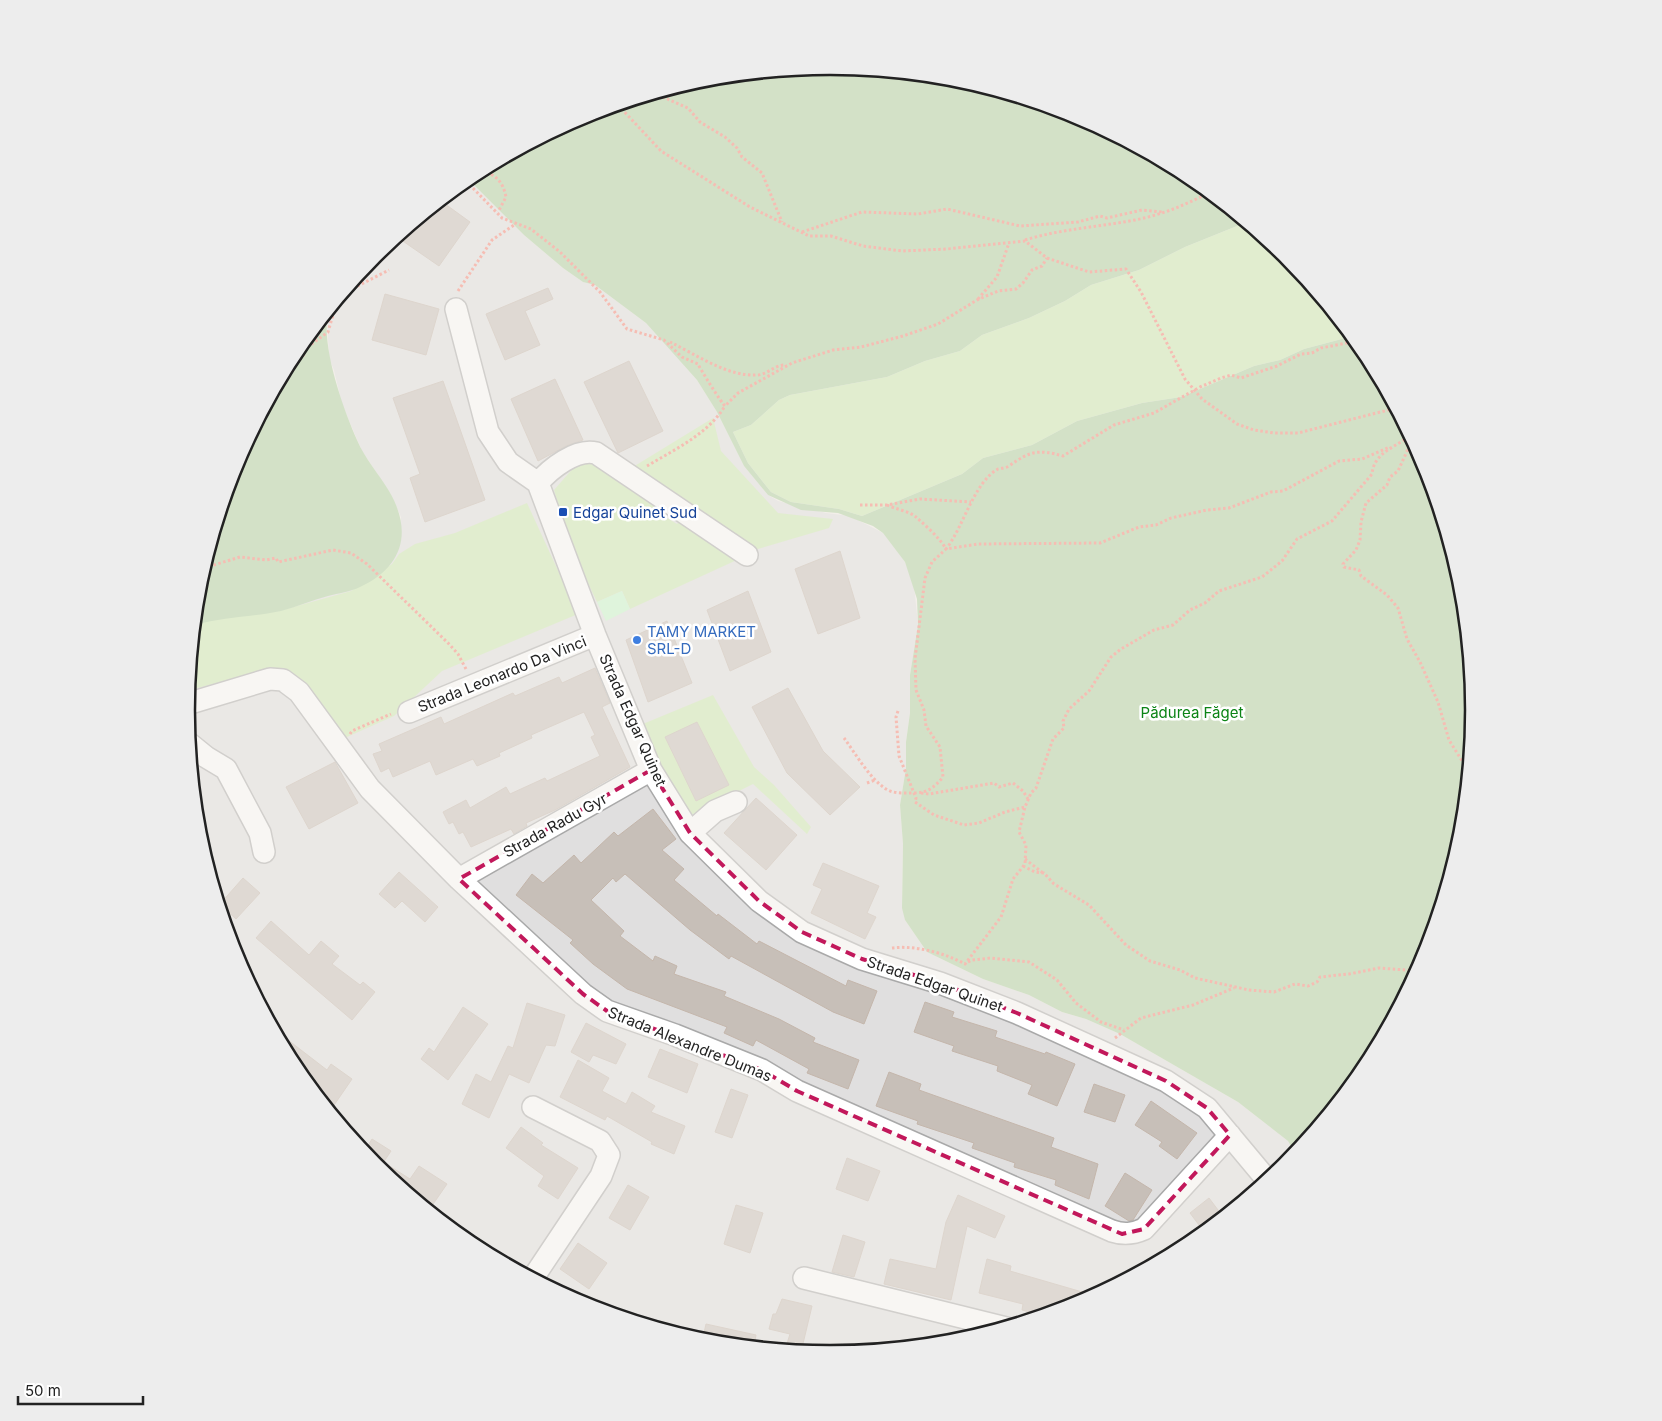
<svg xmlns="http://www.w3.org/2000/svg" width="1662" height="1421" font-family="Inter,sans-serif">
  <rect width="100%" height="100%" fill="#f2efe9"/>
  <path fill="#e0dfdf" d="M468,179L524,235L563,268L583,282L595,285L646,323L697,380L717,412L744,466L768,495L778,501L826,513L850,516L883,533L891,542L905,562L914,586L918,625L910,675V713L906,742V768L900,805L903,844L902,895L905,920L927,952L983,979L1029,995L1062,1012L1086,1019L1120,1034L1238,1102L1288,1141L1296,1155L1286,1166L1189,1246L1077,1306L956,1342L831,1355L705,1342L584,1306L473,1246L375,1166L295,1068L236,957L199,836L187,710L195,625L217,618L291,608L401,541V517L390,493L362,451L342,404L334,370L329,358L327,318L328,313L376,255Z"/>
  <path fill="#cdebb0" d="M1247,222L1287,255L1353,336L1304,349L1280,360L1254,366L1181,397L1142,403L1077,421L1032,445L983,458L962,474L862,516L839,509L791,502L771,492L748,463L733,432L751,425L779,400L790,395L887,377L925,361L960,351L982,335L1029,318L1065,301L1091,285L1139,270L1185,247Z
    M713,418L721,451L778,513L833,519L829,528L751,551L633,467Z
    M583,457L669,509L664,516L677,524L682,518L739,559L630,609L622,591L597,602L571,548L554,490Z
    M527,503L578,614L442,671L394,716L338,741L262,672L189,690L195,625L217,618L279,611L351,591L392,564L399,554L415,544L455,533Z
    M713,695L754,767L774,785L811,827L807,834L753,784L685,818L638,726Z"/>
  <path fill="#add19e" d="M831,66L957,79L1078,115L1189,175L1247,222L1185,247L1139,270L1091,285L1065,301L1029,318L982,335L960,351L925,361L887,377L790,395L779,400L751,425L733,432L748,463L771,492L791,502L839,509L862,516L962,474L983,458L1032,445L1077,421L1142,403L1181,397L1254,366L1280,360L1304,349L1353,336L1367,353L1426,464L1463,585L1475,711L1463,836L1426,957L1367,1069L1296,1155L1288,1141L1238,1102L1120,1034L1086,1019L1062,1012L1029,995L983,979L927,952L905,920L902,908L903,844L900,805L906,768V742L910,713V675L918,625L917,599L905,562L883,533L873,526L838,513L801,510L768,495L744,466L717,412L697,380L646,323L595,285L583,282L563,268L524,235L468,179L585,115L706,79Z
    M328,313C321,347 343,408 357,440C365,459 379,474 389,491C413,532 403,567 360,587C350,592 339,593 328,596C312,600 297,607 281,611C252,617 224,617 195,625L199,585L236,464L295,352Z"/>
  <path fill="#c8facc" d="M622,591L630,609L606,621L597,602Z"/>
  <path fill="#c7bfb8" stroke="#c4b6ab" d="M441,201L470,222L439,266L397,237Z
    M548,288L553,299L525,311L540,345L505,360L486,314Z
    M385,294L439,309L426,355L372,340Z
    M629,361L663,431L618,453L584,382Z
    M555,379L583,440L566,446L538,461L511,399Z
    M443,381L485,500L425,522L410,478L420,474L393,398Z
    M840,551L860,618L818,634L795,569Z
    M748,591L771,652L730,671L707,610Z
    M667,621L692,683L648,702L626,640Z
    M595,668L610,703L602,707L630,767L555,810L526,823L527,826L514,834L511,829L471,847L463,832L459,834L453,822L449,824L443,812L466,800L470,808L506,787L510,794L545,778L547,781L600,756L591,737L595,735L584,712L531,735L532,738L499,753L500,756L477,766L473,759L436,775L430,761L393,777L389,768L381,772L373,754L382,751L379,744L441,717L444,724L513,693L515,696L559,677L562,683Z
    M788,688L823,751L860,787L830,815L787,773L752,707Z
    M697,722L729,785L696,801L665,737Z
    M335,762L358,803L309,829L286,787Z
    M756,798L797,835L766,870L724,833Z
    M653,809L676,839L662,850L684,869L674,880L717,916L718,914L757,944L759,941L846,986L848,980L877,991L864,1024L833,1012L731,956L729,959L690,930L625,874L616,882L613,878L591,900L624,931L620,936L653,961L655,956L677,966L674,974L726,992L724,996L779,1019L815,1038L813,1042L859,1060L848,1089L807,1073L809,1069L756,1040L753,1046L724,1033L727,1027L627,989L593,964L570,943L573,940L516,895L532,874L543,883L574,855L581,863L614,832L618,836Z
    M823,863L879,886L867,913L876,917L865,939L811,913L822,889L813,885Z
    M399,872L438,907L425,922L402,901L395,908L379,894Z
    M243,878L260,893L236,919L220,904Z
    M271,921L309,955L321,941L339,956L332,964L360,985L363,982L375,992L352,1020L256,938Z
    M925,1002L954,1012L952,1017L997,1031L995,1037L1045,1054L1046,1052L1075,1064L1057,1106L1028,1094L1032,1085L997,1071L998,1066L952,1051L954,1046L914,1032Z
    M527,1003L565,1015L555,1046L546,1045L529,1083L509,1074L489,1118L462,1104L476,1074L491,1082L508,1046L513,1048Z
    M463,1007L488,1024L448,1080L421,1059L429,1048L434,1052Z
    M586,1023L626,1044L616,1064L593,1055L589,1062L571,1052Z
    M275,1030L327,1070L331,1064L352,1079L330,1111L295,1068Z
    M660,1049L698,1064L687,1093L648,1077Z
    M578,1060L609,1078L602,1091L626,1104L632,1092L655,1106L651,1112L685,1126L674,1154L651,1144L652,1142L607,1116L605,1120L560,1097Z
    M889,1072L921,1084L919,1090L1054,1138L1051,1147L1098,1164L1089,1199L1055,1185L1056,1180L1014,1167L1015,1163L972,1148L974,1143L917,1124L918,1121L876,1106Z
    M1094,1084L1125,1095L1115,1122L1084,1112Z
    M731,1089L748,1095L732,1138L715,1132Z
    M1151,1101L1197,1133L1177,1159L1159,1146L1162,1142L1135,1125Z
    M521,1127L543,1143L541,1145L578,1168L558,1199L538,1186L544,1176L506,1148Z
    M372,1139L391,1151L379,1169L364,1152Z
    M847,1158L880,1171L868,1201L836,1189Z
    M388,1165L410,1179L419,1166L447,1184L429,1210L383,1172Z
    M1125,1173L1152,1190L1133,1220L1129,1221L1105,1206Z
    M628,1185L649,1197L630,1230L609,1218Z
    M958,1195L1005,1216L995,1238L967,1226L951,1300L884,1284L890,1259L936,1269L946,1222Z
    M1209,1198L1224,1218L1205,1233L1190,1213Z
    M736,1205L763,1213L750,1253L724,1244Z
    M843,1235L865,1242L854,1277L832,1272Z
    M578,1243L607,1263L589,1289L560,1269Z
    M987,1259L1011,1266L1010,1271L1096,1296L1077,1306L1044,1316L1022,1310L1023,1304L979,1293Z
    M782,1299L812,1306L801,1352L785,1350L790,1334L769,1329L773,1314H776Z
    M706,1324L756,1335L754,1347L702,1342Z"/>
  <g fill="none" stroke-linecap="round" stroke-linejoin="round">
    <defs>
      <path id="minor" d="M456,309L488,432L508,462L538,483L595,635L651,770L690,833L759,901L802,932L862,959L940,983L1017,1013L1166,1081L1207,1108L1268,1181
        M538,483C550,469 576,448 596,453L747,555
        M187,704L270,679L283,680L299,692L370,789L459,879L583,994L607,1011L675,1035L762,1070L797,1091L1112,1231C1124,1235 1133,1234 1144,1229L1230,1135
        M409,712L595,635
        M190,744L206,757L226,769L260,833L264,852
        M690,833L715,811L736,802
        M459,879L651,770
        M533,1107L600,1141L609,1155L601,1176L533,1278
        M804,1278L1006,1328"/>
    </defs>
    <use href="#minor" stroke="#a9a9a9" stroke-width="24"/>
    <path stroke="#fa8072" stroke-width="3" stroke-dasharray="2.5 2.5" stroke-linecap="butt" d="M659,93L663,97L688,108L700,122L725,137L737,148L742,157L762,173L782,222
      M618,105L661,151L750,207L809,236H831L863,246L902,251L947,249L1025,241L1047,258L1089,272L1126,269L1141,292L1185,379L1202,399L1237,424L1254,430L1274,433H1298L1396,408
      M482,170C497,176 503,182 506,197L498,212
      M466,181L502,218L531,229L560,252L600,292L627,329L664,340L682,357L698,364C699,367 722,404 725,406L738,393L792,363L833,350L861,347L903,336L938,324L977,300L998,291L1016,289L1023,283L1032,270L1042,266L1047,258
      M802,232L862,212L918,214L947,209L1020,226L1078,222L1100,216L1107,218L1142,210L1163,212
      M1025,240C1061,229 1098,227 1135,220C1161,215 1186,205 1210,192
      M458,291L492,240L514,225
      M344,293L389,270
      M978,299L997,277L1009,243
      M670,342C695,354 728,377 757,375C767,375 774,365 785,365
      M299,359L300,347
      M287,368L303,356L306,348L328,332L337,301
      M1415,443L1408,449L1398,471L1390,477L1387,485L1366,503L1361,522L1360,540L1356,550L1343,564L1344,567L1359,570L1361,576L1387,595L1398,608L1407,639L1420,662L1438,702L1449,740L1469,772
      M647,466C675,449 707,435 725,406
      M860,505H887L920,499L971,502
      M887,505C895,509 909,511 916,517C926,526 939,537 946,549C963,528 974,482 998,469C1002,468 1006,468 1009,466C1030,451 1038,449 1063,456L1114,425L1154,413L1200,387L1221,378L1231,375L1241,378L1277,366L1301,354L1312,353L1321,348L1357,341
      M204,568L240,557L266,560L276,558L278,562L333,550L351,553L367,564L449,644L458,654L466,669
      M898,711L896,717L899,756L916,798L915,802L934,815L964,825L979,823L1005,812L1025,807
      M350,734L352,731L391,714
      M844,738C856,754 869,778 886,789C894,794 904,793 913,793C927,793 934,788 943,777L940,747L926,726L924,710L916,690L915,659L925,578L932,562L946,549L978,544L1100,543L1139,527L1156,525L1171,518L1207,510L1229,508L1271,492L1283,491L1339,461L1362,459L1390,447
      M867,783L875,780
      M921,793L929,794L994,783L999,787L1013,783L1023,791L1028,799
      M1025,859L1043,873
      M1023,866L1035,872L1044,873L1054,884L1089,905L1126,945L1150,961L1180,970L1195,978L1249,990L1274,992L1295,984L1308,986L1317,982L1320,977L1349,974L1379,968L1419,971
      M892,948C915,945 945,953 965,964L1001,917L1013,879L1025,864L1026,845L1019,832L1025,807L1031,793L1036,788L1053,739L1064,728L1063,721L1069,709L1089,691L1111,657L1121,649L1154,630L1173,625L1190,610L1205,603L1219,591L1262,577L1282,561L1297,539L1332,521L1372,474C1374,451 1398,447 1410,435
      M968,962L972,960L991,958L1029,962L1057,980L1076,1003L1101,1022L1124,1030
      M1115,1038L1141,1018L1193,1005L1234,988"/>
    <use href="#minor" stroke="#fff" stroke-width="21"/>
  </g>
  <path d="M0 0H1662V1421H0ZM651,770L690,833L759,901L802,932L862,959L940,983L1017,1013L1166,1081L1207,1108L1230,1135L1144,1229L1122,1234L797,1091L762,1070L607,1011L583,994L459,879Z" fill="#f2efe9" fill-opacity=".55" fill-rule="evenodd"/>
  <path fill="none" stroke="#c2185b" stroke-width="4" stroke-dasharray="10 6" stroke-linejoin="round" d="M651,770L690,833L759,901L802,932L862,959L940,983L1017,1013L1166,1081L1207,1108L1230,1135L1144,1229L1122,1234L797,1091L762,1070L607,1011L583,994L459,879Z"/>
  <rect fill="#1a4fb4" stroke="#fff" stroke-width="2" x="558" y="507" width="10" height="10" rx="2.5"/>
  <circle fill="#3f7fe0" stroke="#fff" stroke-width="2" cx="637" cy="640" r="5"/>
  <g text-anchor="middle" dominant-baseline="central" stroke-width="5" stroke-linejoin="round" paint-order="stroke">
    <g font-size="15" fill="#164399" stroke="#fff" text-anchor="start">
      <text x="573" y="512">Edgar Quinet Sud</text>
    </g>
    <g font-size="15" fill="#366cbe" stroke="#fff" text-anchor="start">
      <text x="647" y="631">TAMY MARKET<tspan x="647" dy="17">SRL-D</tspan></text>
    </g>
    <g font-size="15" fill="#222" stroke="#fff">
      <text transform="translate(502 674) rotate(-22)">Strada Leonardo Da Vinci</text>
      <text transform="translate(633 720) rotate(66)">Strada Edgar Quinet</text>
      <text transform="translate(555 825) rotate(-29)">Strada Radu Gyr</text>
      <text transform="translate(935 984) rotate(19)">Strada Edgar Quinet</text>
      <text transform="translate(690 1044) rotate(22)">Strada Alexandre Dumas</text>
    </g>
    <g font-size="15" fill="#0c8416" stroke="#fff">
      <text x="1192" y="712">Pădurea Făget</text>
    </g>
  </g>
  <path d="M0 0H1662V1421H0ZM195 710a635 635 0 1 1 1270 0a635 635 0 1 1-1270 0Z" fill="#ededed" fill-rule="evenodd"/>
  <path fill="none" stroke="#222" stroke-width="2.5" d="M195 710a635 635 0 1 1 1270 0a635 635 0 1 1-1270 0Z"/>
  <path d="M18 1396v8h125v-8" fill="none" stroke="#222222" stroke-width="2.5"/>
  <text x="25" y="1396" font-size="15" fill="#222222" stroke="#ffffff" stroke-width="4" paint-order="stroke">50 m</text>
</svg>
